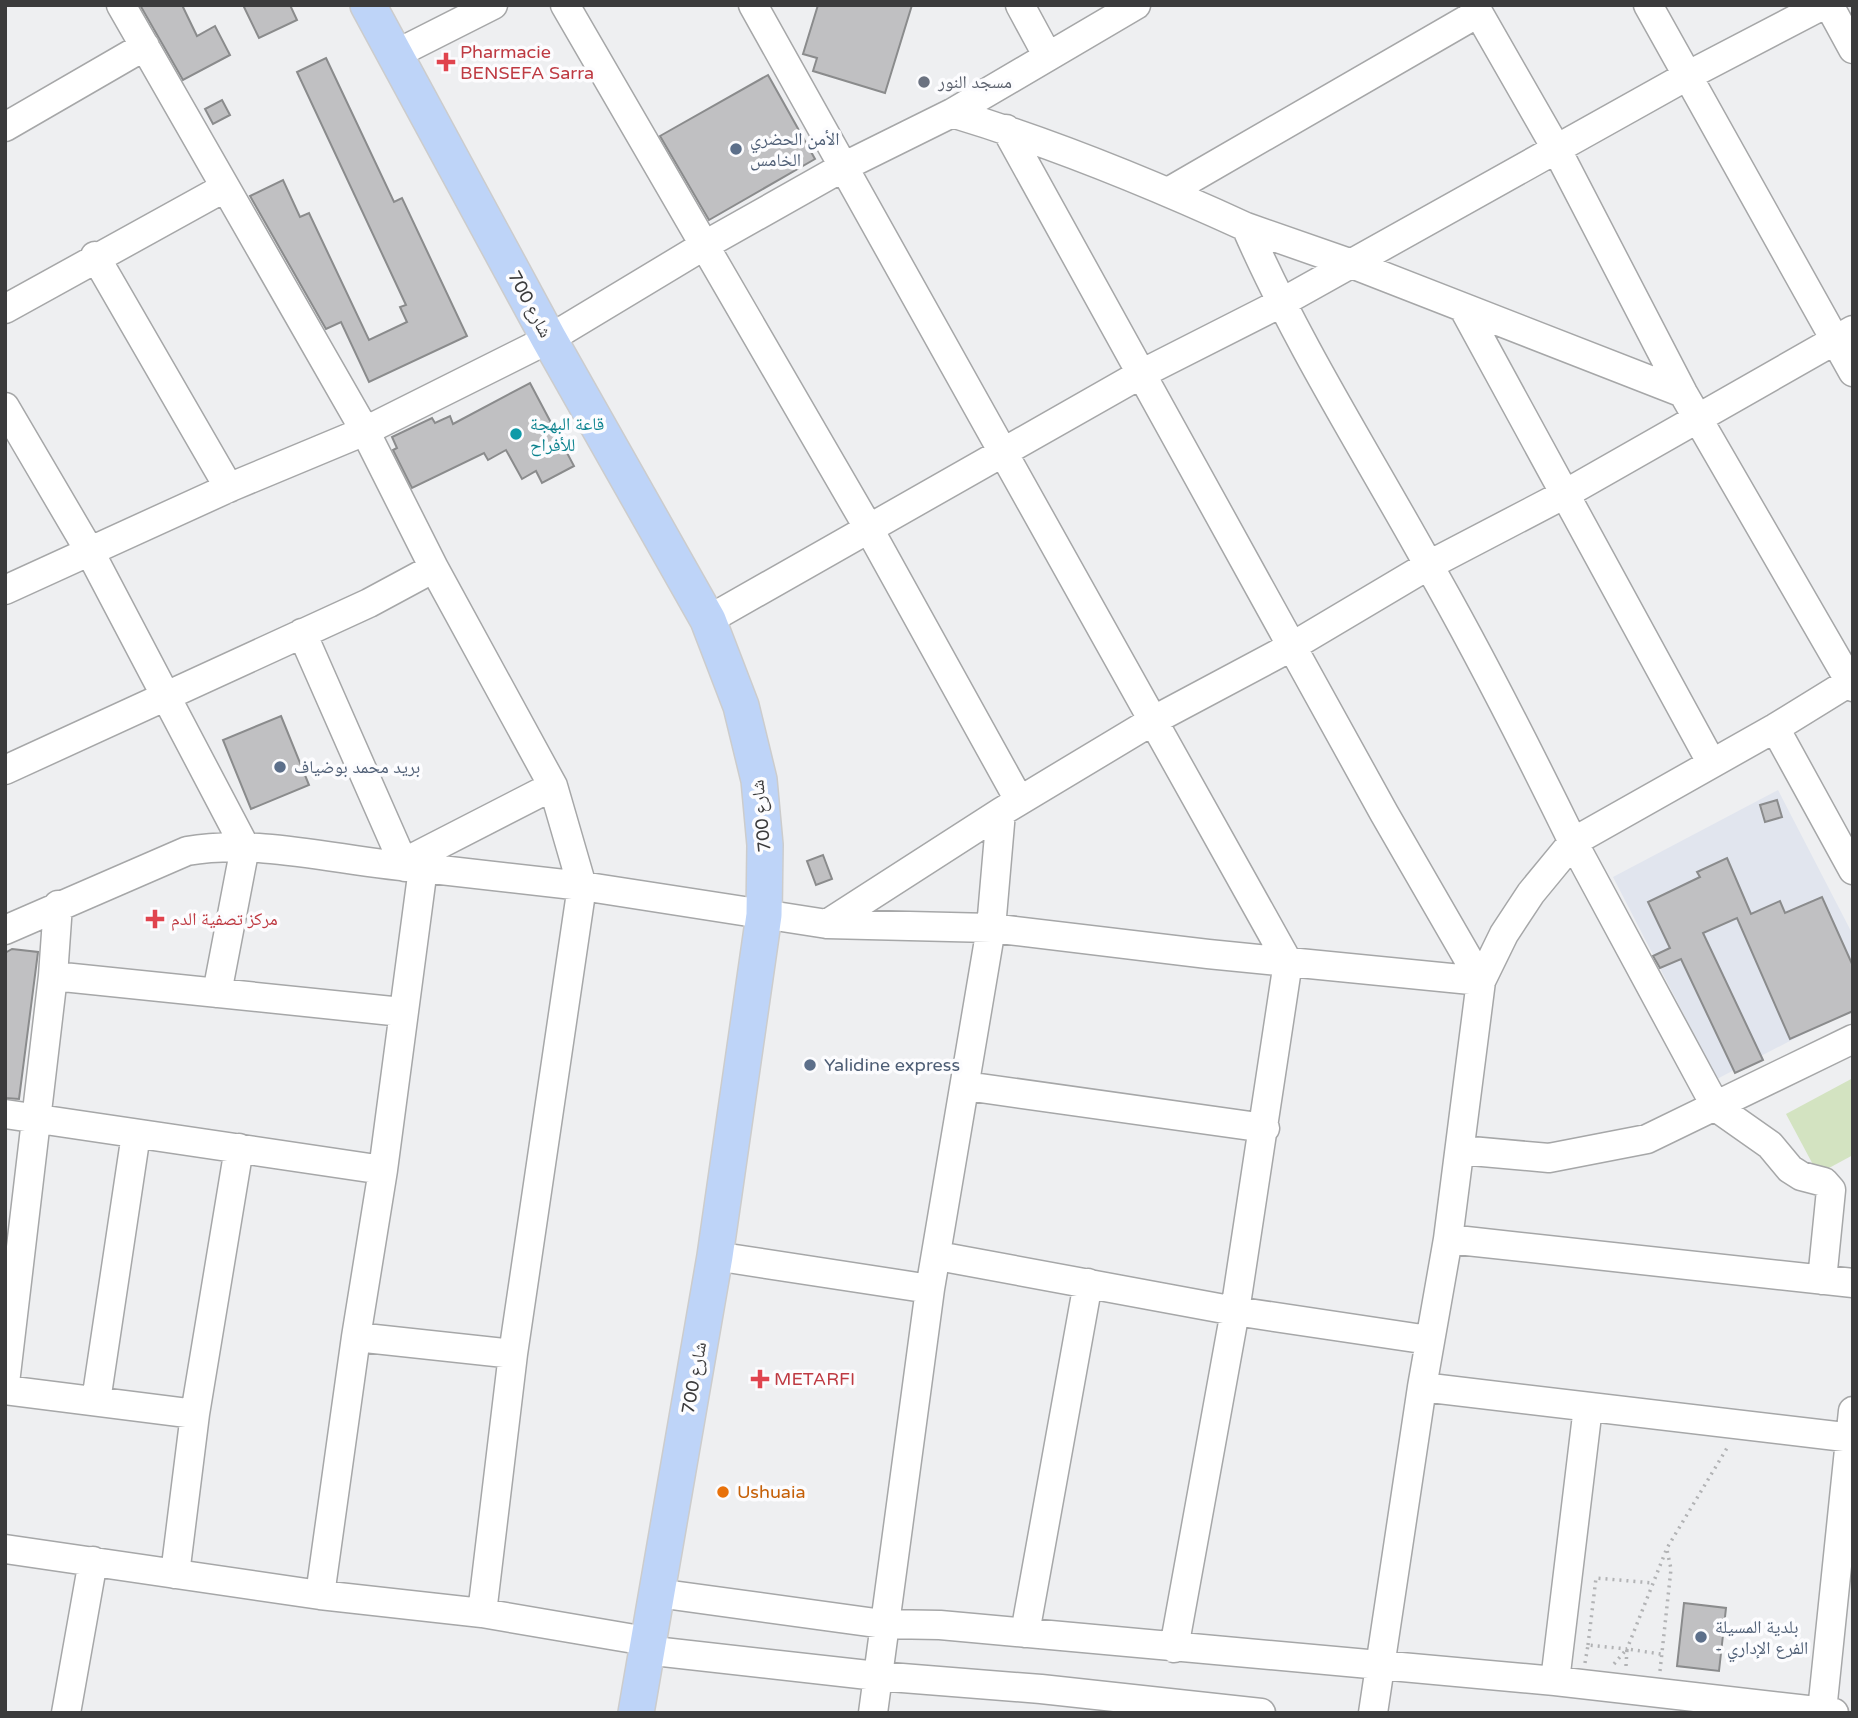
<svg xmlns="http://www.w3.org/2000/svg" width="1858" height="1718" font-family="'Varela Round','Noto Naskh Arabic',sans-serif">
  <rect width="100%" height="100%" fill="#eeeff1"/>
  <path fill="#e1e5ee" d="M1778,790L1853,935V1008L1717,1079L1613,877Z"/>
  <path fill="#d3e3c1" d="M1853,1078V1155L1818,1174L1786,1114Z"/>
  <path fill="#c0c0c2" stroke="#8a8b8c" stroke-width="2" d="M140,5H182L197,36L215,26L230,55L183,80Z
    M243,5H290L297,20L259,38Z
    M818,5H912L885,93L813,71L817,58L803,54Z
    M326,58L394,202L402,198L467,336L369,382L341,322L326,329L250,196L283,180L300,217L309,213L369,340L407,322L400,307L406,305L297,72Z
    M768,75L815,159L709,220L660,136Z
    M222,100L230,115L213,124L205,109Z
    M530,383L574,466L542,483L536,471L522,479L506,450L488,460L484,453L412,488L393,450L397,448L392,437L432,418L435,423L450,416L453,424Z
    M281,716L309,785L251,809L223,740Z
    M1777,800L1782,817L1765,822L1760,805Z
    M823,855L832,879L816,885L807,861Z
    M1727,858L1751,914L1780,901L1785,913L1822,897L1853,966V1011L1790,1039L1737,918L1703,933L1763,1060L1735,1073L1681,959L1660,968L1653,956L1670,948L1648,902L1700,877L1697,872Z
    M12,949L38,952L19,1099L5,1098V953Z
    M1684,1603L1726,1608L1719,1671L1677,1666Z"/>
  <g fill="none" stroke-linecap="round" stroke-linejoin="round">
    <defs>
      <path id="minor" d="M565,5L869,529L1019,800
        M753,5L1288,962L1235,1311L1174,1648
        M1020,5L1047,55
        M1474,5L1557,150L1683,393L1853,687
        M1648,5L1853,372
        M1829,5L1853,49
        M396,54L493,5
        M952,113C1052,143 1150,183 1246,227C1297,344 1366,452 1428,564C1480,655 1527,748 1573,842L1775,728L1853,680
        M5,127L145,46
        M1006,129L1384,813L1481,981
        M1168,192L1478,13
        M1246,227L1352,264L1683,393
        M95,256L229,488
        M5,309L224,188
        M1464,309L1711,762
        M5,407L90,552L245,847L217,993
        M434,568L553,786L582,886L513,1354L482,1613
        M5,590L233,486L365,431L121,5
        M708,620L1141,374L1279,304L1687,76L1823,5
        M302,633L405,867
        M1775,728L1853,870
        M5,770L369,603L434,568L365,431L549,339L705,245L845,166L952,113L1136,5
        M403,863L553,786
        M423,868L582,886L827,924L991,928L1208,954L1481,981
        M58,905L53,976L402,1012
        M827,924L1001,812
        M5,930L187,851C265,838 345,863 423,868L383,1170L5,1114
        M966,1086L1265,1128
        M1460,1150L1549,1158L1647,1139L1853,1039
        M1448,1239L1853,1283
        M715,1256L930,1289
        M938,1256L1235,1311L1429,1340
        M356,1337L513,1354
        M5,1383L53,976
        M1422,1387L1853,1438
        M5,1390L195,1414
        M96,1401L136,1134
        M5,1549L320,1595L482,1613L646,1641
        M175,1574L195,1414L239,1148
        M657,1593L883,1624L940,1625L1555,1681L1834,1713
        M320,1595L356,1337L383,1170
        M1025,1633L1088,1283
        M645,1650L877,1676L1041,1689L1261,1713
        M1555,1681L1588,1407
        M1822,1711L1853,1411
        M66,1713L93,1561
        M873,1713L930,1289L991,928L1001,812L1154,720L1291,647L1429,565L1565,494L1853,330
        M1373,1713L1422,1387L1448,1239L1481,981L1504,934L1531,893L1573,842L1716,1107L1770,1145L1790,1169L1801,1176L1824,1182L1831,1190L1822,1280"/>
      <path id="major" d="M368,5L549,339L708,620L741,706L759,780L765,845L764,915L715,1256L636,1713"/>
    </defs>
    <use href="#minor" stroke="#a6a7a8" stroke-width="31"/>
    <use href="#major" stroke="#ccc" stroke-width="38"/>
    <path stroke="#b2b3b5" stroke-width="3.5" stroke-dasharray="2 5" stroke-linecap="butt" d="M1588,1645L1596,1578L1653,1583
      M1585,1663L1588,1645L1627,1649L1667,1548L1727,1448
      M1614,1664L1625,1651
      M1626,1666L1627,1649L1661,1654
      M1660,1671L1671,1569L1667,1550"/>
    <use href="#minor" stroke="#fff" stroke-width="28"/>
    <use href="#major" stroke="#bed4f8" stroke-width="35"/>
  </g>
  <g fill="#e0444e" stroke="#fcfcfe" stroke-width="2.5">
    <path d="M442.5 51.5h7v7h7v7h-7v7h-7v-7h-7v-7h7z"/>
    <path d="M151.5 908.5h7v7h7v7h-7v7h-7v-7h-7v-7h7z"/>
    <path d="M756.5 1368.5h7v7h7v7h-7v7h-7v-7h-7v-7h7z"/>
  </g>
  <circle fill="#6b7280" stroke="#fcfcfe" stroke-width="2.5" cx="924" cy="82" r="7"/>
  <g fill="#5c6f8a" stroke="#fcfcfe" stroke-width="2.5">
    <circle cx="736" cy="149" r="7"/>
    <circle cx="280" cy="767" r="7"/>
    <circle cx="810" cy="1065" r="7"/>
    <circle cx="1701" cy="1637" r="7"/>
  </g>
  <circle fill="#0f9aa8" stroke="#fcfcfe" stroke-width="2.5" cx="516" cy="434" r="7"/>
  <circle fill="#e8710a" stroke="#fcfcfe" stroke-width="2.5" cx="723" cy="1492" r="7"/>
  <g text-anchor="middle" dominant-baseline="central" stroke-width="7" stroke-linejoin="round" paint-order="stroke">
    <g font-size="18" fill="#be3a42" stroke="#fcfcfe" text-anchor="start">
      <text x="460" y="52">Pharmacie<tspan x="460" dy="21">BENSEFA Sarra</tspan></text>
      <text x="171" y="919">مركز تصفية الدم</text>
      <text x="774" y="1379">METARFI</text>
    </g>
    <g font-size="18" fill="#5b616d" stroke="#fcfcfe" text-anchor="start">
      <text x="938" y="82">مسجد النور</text>
    </g>
    <g font-size="18" fill="#4e5e75" stroke="#fcfcfe" text-anchor="start">
      <text x="750" y="139">الأمن الحضري<tspan x="750" dy="21">الخامس</tspan></text>
      <text x="294" y="767">بريد محمد بوضياف</text>
      <text x="824" y="1065">Yalidine express</text>
      <text x="1715" y="1627">بلدية المسيلة<tspan x="1715" dy="21">- الفرع الإداري</tspan></text>
    </g>
    <g font-size="18" fill="#3b3b3c" stroke="#fcfcfe">
      <text transform="translate(530 304) rotate(62)">شارع 700</text>
      <text transform="translate(761 816) rotate(-96)">شارع 700</text>
      <text transform="translate(694 1378) rotate(-80)">شارع 700</text>
    </g>
    <g font-size="18" fill="#0d838f" stroke="#fcfcfe" text-anchor="start">
      <text x="530" y="424">قاعة البهجة<tspan x="530" dy="21">للأفراح</tspan></text>
    </g>
    <g font-size="18" fill="#c56008" stroke="#fcfcfe" text-anchor="start">
      <text x="737" y="1492">Ushuaia</text>
    </g>
  </g>
  <rect width="1858" height="1718" fill="none" stroke="#3b3b3c" stroke-width="14"/>
</svg>
